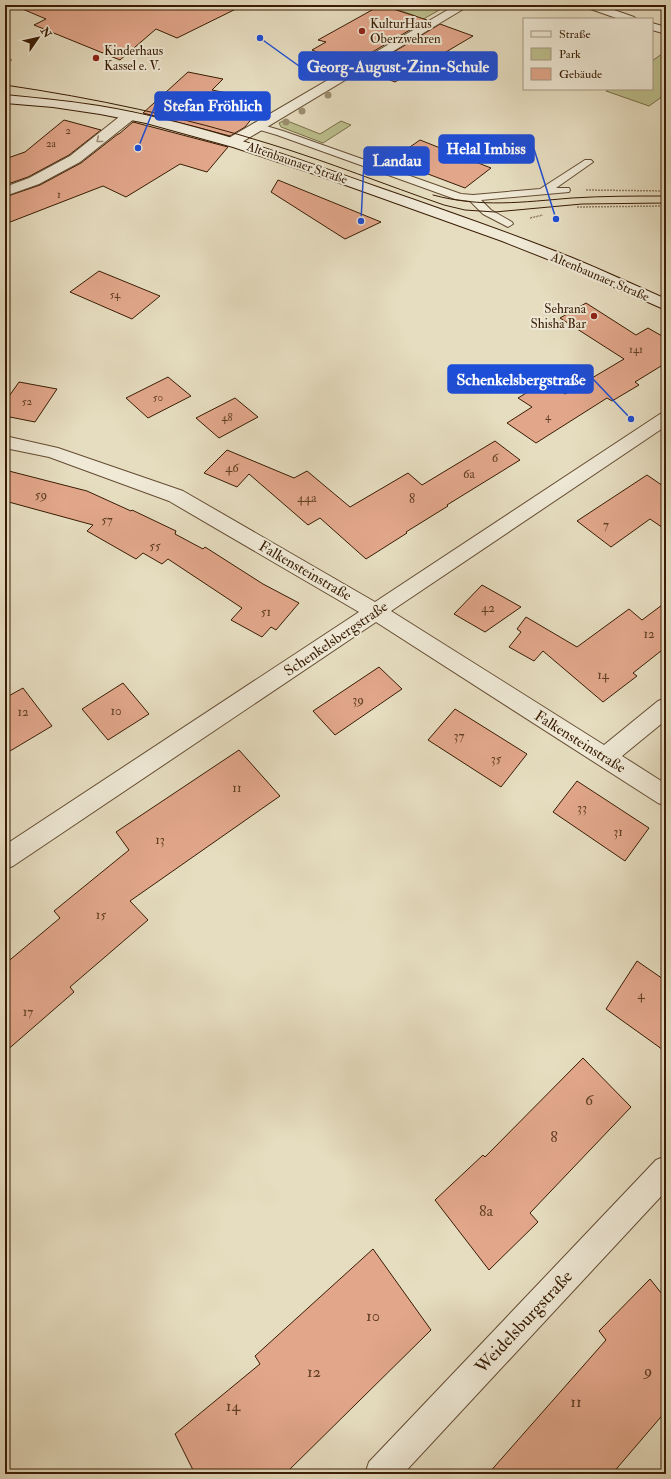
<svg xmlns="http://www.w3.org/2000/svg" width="671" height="1479" font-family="'IM FELL Double Pica',serif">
  <rect width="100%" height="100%" fill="#e6ddc0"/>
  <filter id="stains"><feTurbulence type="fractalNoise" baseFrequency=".005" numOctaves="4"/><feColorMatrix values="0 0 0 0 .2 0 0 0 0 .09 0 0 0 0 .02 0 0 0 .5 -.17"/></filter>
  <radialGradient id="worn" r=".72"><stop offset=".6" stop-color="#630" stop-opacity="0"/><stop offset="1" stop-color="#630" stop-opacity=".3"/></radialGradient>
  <path fill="#bcbf8d" stroke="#7a6e48" d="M384,5H448L413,25L416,16Z
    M666,51V94L649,106L606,91L609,89H652V61Z
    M285,120L320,134L341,121L351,125L323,143L281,127L279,123Z"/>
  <path fill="#e2a78b" stroke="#381c03" d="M13,5H244L177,38L156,29L120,60L34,25L46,19Z
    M381,5L427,20L350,65L312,50L326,42L318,40Z
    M440,24L473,36L395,82L364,70Z
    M188,72L223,79L212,90L266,101L245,127L230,136L143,113Z
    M64,120L101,130L69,155L28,177L5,185V159L25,152Z
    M133,122L228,147L207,172L180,164L126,197L103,186L5,224V197L40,185L81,163L118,134H119Z
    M420,140L491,168L465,188L391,160Z
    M278,180L381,222L345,239L271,192Z
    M99,271L160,296L132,319L70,292Z
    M586,303L636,335L648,328L662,336L666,334V363L635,382L639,385L612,401L607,398L536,443L507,423L532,407L518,398L546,381L565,394L624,359L560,318Z
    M168,377L191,396L148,418L126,398Z
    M19,382L57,389L35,422L5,416V402Z
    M235,398L258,417L219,438L196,418Z
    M495,441L520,460L447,505L448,506L406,532L407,533L366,559L320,518L308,525L249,474L237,487L204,473L227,450L294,478L307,471L350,507L408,473L422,485Z
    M5,470L87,491L131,511L132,510L176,531L175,534L203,549L205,547L263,584L299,603L276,630L271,627L262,637L231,620L242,608L168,559L162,564L143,553L136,559L87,531L93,525L5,501Z
    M647,475L666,488V530L650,519L611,547L577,521Z
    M482,585L521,607L485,632L454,614Z
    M666,602V647L633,673L637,676L603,702L543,651L534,661L509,647L521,632L517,629L526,617L577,647L629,609L642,620Z
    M379,667L402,689L335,735L313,711Z
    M123,683L149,714L108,740L82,709Z
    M23,688L52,726L5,754V698Z
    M455,709L527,754L501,787L428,740Z
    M239,750L280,796L130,901L148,920L70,987L74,992L5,1052V964L60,918L54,911L129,850L116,832Z
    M577,781L649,828L625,861L553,812Z
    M637,961L666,981V1052L606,1009Z
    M583,1058L631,1107L530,1213L538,1222L489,1270L435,1200L483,1155L485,1157Z
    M373,1249L431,1330L285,1474H195L175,1434L260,1364L255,1356Z
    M650,1279L666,1299V1411L612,1474H488L606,1340L599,1331Z"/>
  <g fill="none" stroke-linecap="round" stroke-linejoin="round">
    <defs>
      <path id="lane" d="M256,123L283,131L461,194L473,195L540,189L585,160H591L593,162L556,188H569L570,190L569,192L481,200L491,210L512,222L513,224L508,227L483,214L470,201L455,199L277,135L253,128L251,126L253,124Z"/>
      <path id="street" d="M456,5H470L237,145H227L225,142L227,139Z
        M583,5H600L634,17L636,19H619L585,7Z
        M652,23L666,27V34L652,30Z
        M129,112L134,113L135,116L134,119L80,162L39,184L5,196V187L29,178L70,156L124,113Z
        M666,412V426L391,611L604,745L658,701L666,698V720L622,756L666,784V806L658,803L376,622L13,866L5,869V845L359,612L169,501L49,457L5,448V436L58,448L183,491L375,602L660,414Z
        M666,1156V1191L403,1474H365L369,1462L656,1160Z"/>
      <path id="secondary" d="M5,95C36,98 67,101 99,106C195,122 288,155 380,188C444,210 507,232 570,257C602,270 634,285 666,299V310L575,270L502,241L323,177L233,147L146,123L100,114L53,107L5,103Z"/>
    </defs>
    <use href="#lane" stroke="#644c32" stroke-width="2"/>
    <use href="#street" stroke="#644c32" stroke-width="2"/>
    <use href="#secondary" stroke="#381c03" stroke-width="2"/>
    <path stroke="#381c03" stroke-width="1.5" stroke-dasharray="0.5 1" stroke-linecap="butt" d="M5,58L11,60L5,67
      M586,190L666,191
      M577,207L666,206
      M530,218L543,215"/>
    <use href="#lane" fill="#efe9d6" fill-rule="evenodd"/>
    <use href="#street" fill="#efe9d6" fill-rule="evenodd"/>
    <use href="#secondary" fill="#efe9d6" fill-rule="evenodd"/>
    <path stroke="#381c03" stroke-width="1" d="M5,85C94,98 184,117 270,144C329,162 386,185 444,205L465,210L495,212L582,204L666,203
      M433,195C481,208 523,202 572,198C603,196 635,196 666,196"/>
  </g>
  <g fill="#9c8e6f">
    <circle cx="427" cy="38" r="3"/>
    <circle cx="328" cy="95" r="3.5"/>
    <circle cx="302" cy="111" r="3.5"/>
    <circle cx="286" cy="122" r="3.5"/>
  </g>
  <defs><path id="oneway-chevron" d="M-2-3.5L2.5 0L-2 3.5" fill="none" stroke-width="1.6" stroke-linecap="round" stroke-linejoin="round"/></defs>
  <use stroke="#9d8d77" href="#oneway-chevron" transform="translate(99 140) rotate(141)"/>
  <g fill="#8f2418" stroke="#efe9d6" stroke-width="1.5">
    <circle cx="362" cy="31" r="4"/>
    <circle cx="96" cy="58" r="4"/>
    <circle cx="594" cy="316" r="4"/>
  </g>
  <g text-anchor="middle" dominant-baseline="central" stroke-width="4" stroke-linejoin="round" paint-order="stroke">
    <g font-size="11" fill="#623f25">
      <text x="68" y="130">2</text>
      <text x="51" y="143">2a</text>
      <text x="59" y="194">1</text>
      <text x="115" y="294">54</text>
      <text x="636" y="349">141</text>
      <text x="158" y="397">50</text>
      <text x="27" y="401">52</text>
      <text x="548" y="416">4</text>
      <text x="227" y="417">48</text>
    </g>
    <g font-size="13" fill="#381c03" stroke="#efe9d6" text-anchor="start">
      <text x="370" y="24">KulturHaus<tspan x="370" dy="15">Oberzwehren</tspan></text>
      <text x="104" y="51">Kinderhaus<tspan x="104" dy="15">Kassel e. V.</tspan></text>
      <text x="586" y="309" text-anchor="end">Sehrana<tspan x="586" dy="15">Shisha Bar</tspan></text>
    </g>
    <g font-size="13" fill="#381c03" stroke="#efe9d6">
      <text transform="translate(297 163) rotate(19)">Altenbaunaer Straße</text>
      <text transform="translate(600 277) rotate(23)">Altenbaunaer Straße</text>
    </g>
    <g font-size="13" fill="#623f25">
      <text x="495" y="458">6</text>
      <text x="232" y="468">46</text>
      <text x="469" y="474">6a</text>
      <text x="41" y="495">59</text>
      <text x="307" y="498">44a</text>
      <text x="412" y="499">8</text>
      <text x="107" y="520">57</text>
      <text x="606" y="525">7</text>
      <text x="155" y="546">55</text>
      <text x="488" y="608">42</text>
      <text x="266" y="612">51</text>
      <text x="649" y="634">12</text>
      <text x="603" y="675">14</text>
      <text x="358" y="700">39</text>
      <text x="116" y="711">10</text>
      <text x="23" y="712">12</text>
      <text x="459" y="736">37</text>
      <text x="496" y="759">35</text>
      <text x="237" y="788">11</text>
      <text x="582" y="808">33</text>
      <text x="618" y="832">31</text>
      <text x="160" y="840">13</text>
      <text x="101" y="915">15</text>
      <text x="641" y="995">4</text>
      <text x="28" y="1012">17</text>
    </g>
    <g font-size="15" fill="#381c03" stroke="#efe9d6">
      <text transform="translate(305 571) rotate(30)">Falkensteinstraße</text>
      <text transform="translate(336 639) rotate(-34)">Schenkelsbergstraße</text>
      <text transform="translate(580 742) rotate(32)">Falkensteinstraße</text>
    </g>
    <g font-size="16" fill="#623f25">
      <text x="589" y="1100">6</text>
      <text x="554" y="1137">8</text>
      <text x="486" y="1211">8a</text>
      <text x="373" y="1316">10</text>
      <text x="648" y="1371">9</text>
      <text x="314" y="1372">12</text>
      <text x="576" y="1402">11</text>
      <text x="233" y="1406">14</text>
    </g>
    <g font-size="18" fill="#381c03" stroke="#efe9d6">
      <text transform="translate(524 1322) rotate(-47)">Weidelsburgstraße</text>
    </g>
  </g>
  <path fill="none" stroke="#1d4ed8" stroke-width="1.5" d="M260 38L299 66M138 148L155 106M556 219L534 149M361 221L364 161M631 419L593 379"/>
  <g fill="#1d4ed8" stroke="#efe9d6" stroke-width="1.5">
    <circle cx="260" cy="38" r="4"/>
    <circle cx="138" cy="148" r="4"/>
    <circle cx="556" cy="219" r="4"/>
    <circle cx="361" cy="221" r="4"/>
    <circle cx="631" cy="419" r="4"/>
  </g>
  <g fill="#1d4ed8" stroke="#1d4ed8" stroke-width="1.5">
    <rect x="299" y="52" width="198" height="28" rx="4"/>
    <rect x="155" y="92" width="115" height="28" rx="4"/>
    <rect x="439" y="135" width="95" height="28" rx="4"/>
    <rect x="364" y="147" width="65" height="28" rx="4"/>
    <rect x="448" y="365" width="145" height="28" rx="4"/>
  </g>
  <g font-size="16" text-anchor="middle" font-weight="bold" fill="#fff">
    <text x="398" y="72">Georg-August-Zinn-Schule</text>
    <text x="213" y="111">Stefan Fröhlich</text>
    <text x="486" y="154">Helal Imbiss</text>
    <text x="397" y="166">Landau</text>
    <text x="521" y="385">Schenkelsbergstraße</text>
  </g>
  <rect width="671" height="1479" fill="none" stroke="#e6ddc0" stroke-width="20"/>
  <rect x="6" y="6" width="659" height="1467" fill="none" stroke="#381c03" stroke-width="2"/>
  <rect x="10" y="10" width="651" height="1459" fill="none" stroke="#381c03"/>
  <rect x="523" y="18" width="130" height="72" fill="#efe9d6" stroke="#a69782"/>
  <rect x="531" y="31" width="20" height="6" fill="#efe9d6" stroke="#a69782"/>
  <text x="559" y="38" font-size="12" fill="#381c03">Straße</text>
  <rect x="531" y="48" width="20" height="12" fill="#bcbf8d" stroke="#a69782"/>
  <text x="559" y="58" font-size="12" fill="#381c03">Park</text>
  <rect x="531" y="68" width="20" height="12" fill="#e2a78b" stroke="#a69782"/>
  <text x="559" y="78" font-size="12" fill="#381c03">Gebäude</text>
  <g transform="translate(38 38) rotate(56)" stroke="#efe9d6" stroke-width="3" paint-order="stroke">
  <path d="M0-3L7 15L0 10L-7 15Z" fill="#381c03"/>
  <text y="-6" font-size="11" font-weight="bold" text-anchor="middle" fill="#381c03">N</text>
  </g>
  <rect width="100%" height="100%" filter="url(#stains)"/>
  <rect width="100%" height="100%" fill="url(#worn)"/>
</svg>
